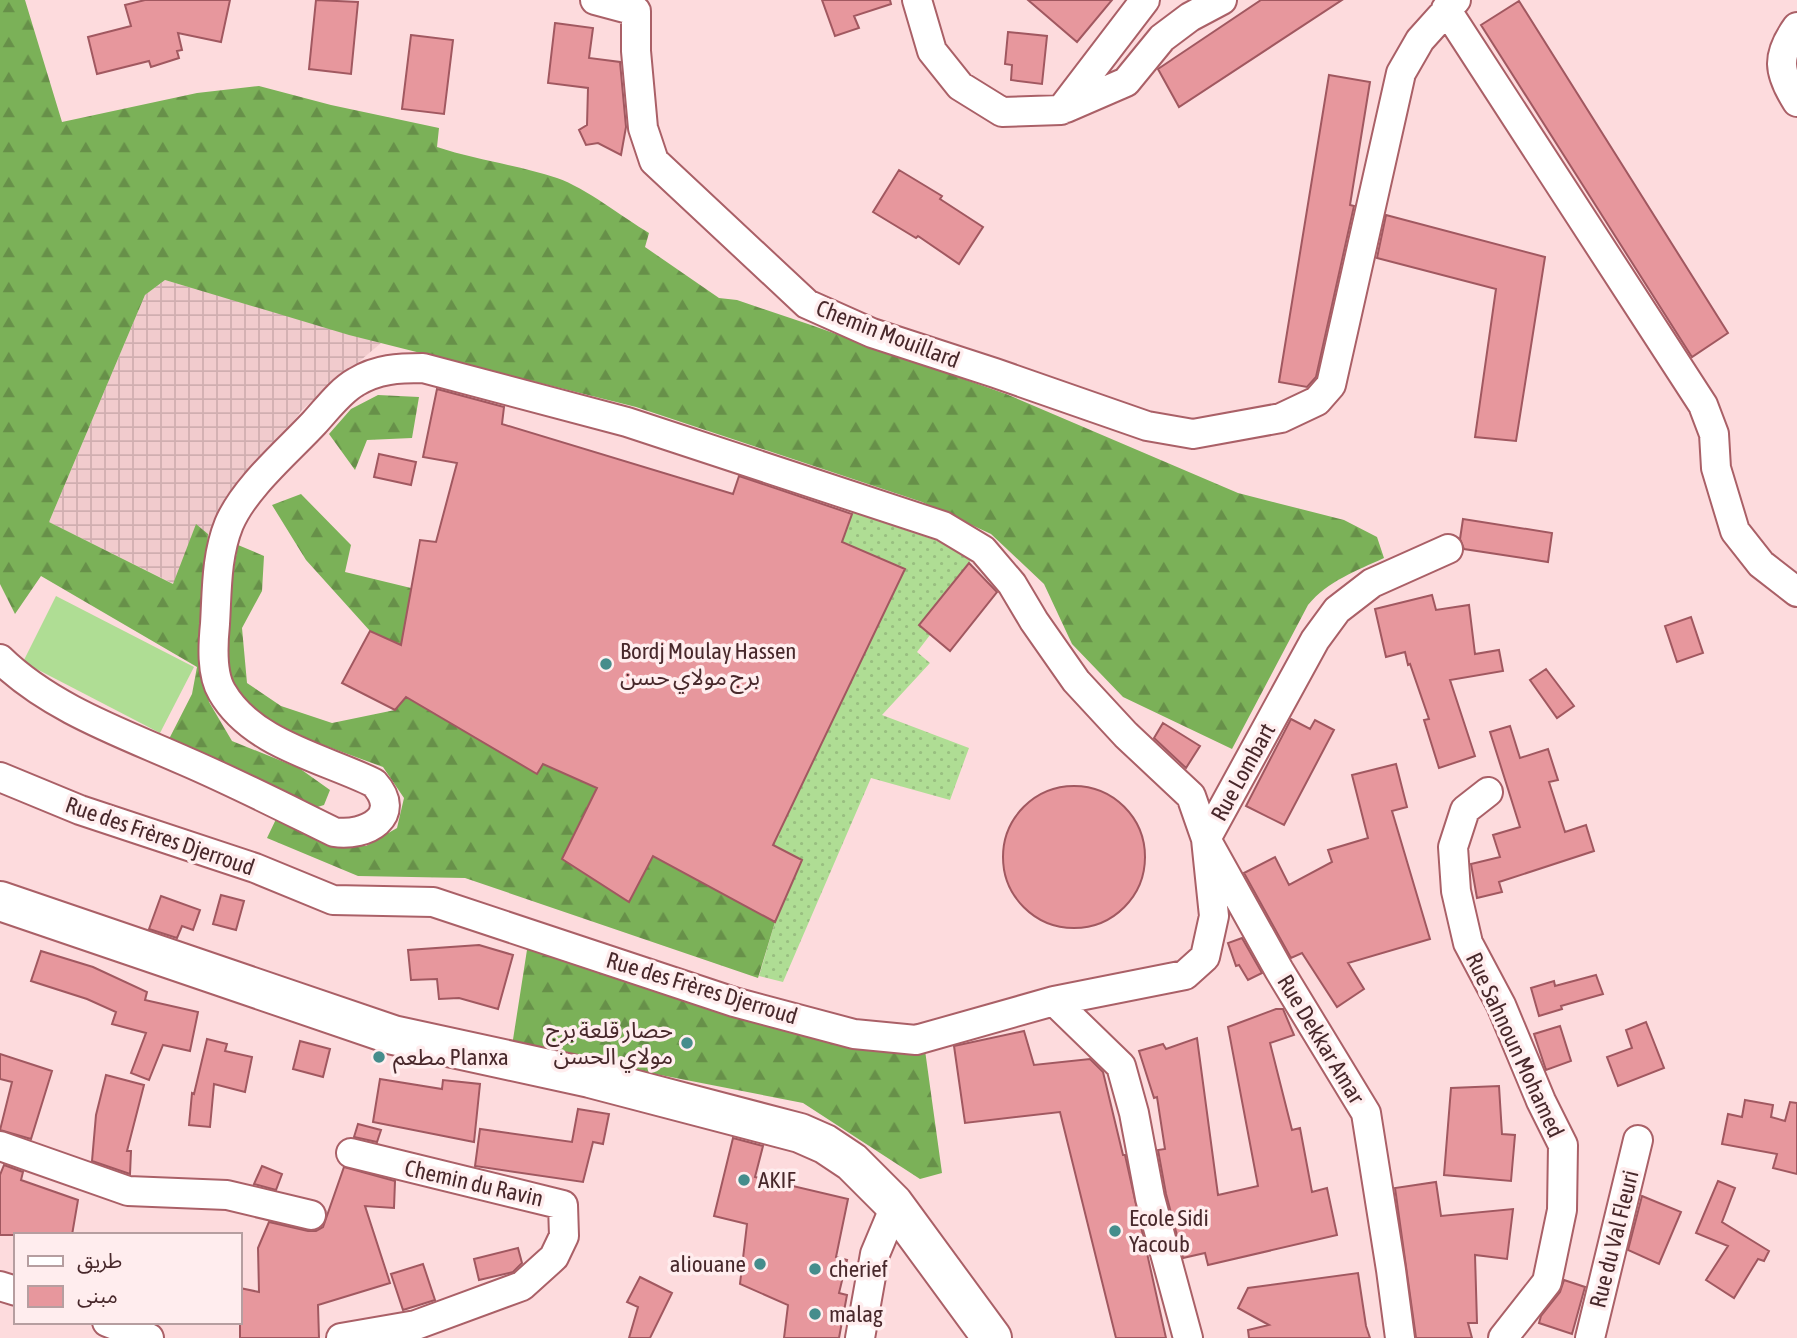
<svg xmlns="http://www.w3.org/2000/svg" width="1797" height="1338" font-family="'Asap Condensed','Noto Sans Arabic',sans-serif">
  <defs>
    <pattern id="industrial-grid" width="8" height="8" patternUnits="userSpaceOnUse" patternTransform="scale(1.75)"><rect width="8" height="8" fill="#f1cbcd"/><path d="M0 4h8M4 0v8" fill="none" stroke="#d0aeb0"/></pattern>
    <pattern id="grass-dots" width="8" height="8" patternUnits="userSpaceOnUse" patternTransform="scale(1.75)"><rect width="8" height="8" fill="#afdd94"/><path d="M2 2h.1M6 6h.1" fill="none" stroke="#98be80" stroke-width="1.8" stroke-linecap="round"/></pattern>
    <pattern id="forest-firs" width="22" height="20" patternUnits="userSpaceOnUse" patternTransform="scale(1.75)"><rect width="22" height="20" fill="#7bb158"/><path d="M5 1l3.5 6h-7zM16 11l3.5 6h-7z" fill="#679049"/></pattern>
  </defs>
  <rect width="100%" height="100%" fill="#fddbdd"/>
  <path fill="url(#industrial-grid)" d="M165,280L381,343L302,410L208,534L196,525L174,584L49,522L145,295Z"/>
  <path fill="url(#grass-dots)" d="M852,512L941,542L972,559L919,625L930,635L917,652L930,663L882,715L969,748L950,800L871,778L783,982L759,976L775,922L802,860L773,845L905,569L842,542Z"/>
  <path fill="url(#forest-firs)" d="M0,0H25L62,122L197,93L259,86L331,105L439,128L437,147C476,160 518,165 557,178C586,188 622,217 649,233L645,247L719,298L737,300L808,324L1006,394L1238,493L1344,520L1377,537L1384,558C1356,571 1328,581 1308,605L1232,749L1123,697L1072,644L1044,584L991,534L922,502L636,407L349,335L165,280L145,295L49,522L173,584L196,524L208,534L201,652L209,702L232,741L299,768L330,790L324,805L308,810L168,741L192,694L197,667L41,576L15,614L0,584Z
    M378,395L419,397L412,438L367,440L355,470L329,434L351,409Z
    M301,494L351,545L345,572L411,588L401,645L370,631L306,560L272,505Z
    M238,545L264,556L262,591L242,628L247,683L281,706L332,723L395,710L406,697L537,774L543,764L597,788L562,859L629,901L653,856L775,922L758,978L465,878L358,876L267,838L278,815L334,845L366,846L397,828L404,798L383,767L285,731L246,710L226,679L221,643Z
    M529,937L924,1043L942,1173L920,1179L803,1103L512,1046Z"/>
  <path fill="#afdd94" d="M56,596L194,667L160,733L23,662Z"/>
  <path fill="#e7979d" stroke="#a15860" stroke-width="2" d="M145,0H230L221,42L178,33L182,50L177,51L179,58L151,67L149,61L97,74L88,37L131,26L125,5Z
    M316,0L358,2L351,74L309,69Z
    M822,0H890L891,4L854,16L859,28L835,36Z
    M1028,0H1112L1077,42Z
    M1261,0H1342L1179,107L1158,69Z
    M1519,1L1728,333L1692,357L1481,25Z
    M555,23L593,28L589,58L620,62L626,127L621,155L598,143L586,145L579,130L587,125L588,88L548,83Z
    M1008,32L1047,36L1042,84L1011,80L1012,65L1005,64Z
    M411,35L453,40L444,114L402,109Z
    M1329,75L1370,82L1350,205L1354,206L1316,377L1307,387L1279,382Z
    M899,170L942,196L940,199L983,227L959,264L918,236L916,238L873,212Z
    M1386,215L1545,257L1516,441L1475,437L1496,289L1377,258Z
    M437,389L504,407L502,424L733,494L739,476L852,514L842,542L905,569L773,845L802,860L775,922L653,856L629,902L562,859L597,788L543,764L537,774L406,697L395,710L342,683L370,631L401,645L420,540L436,542L457,463L423,457Z
    M379,454L416,462L411,485L374,477Z
    M1463,519L1552,533L1548,562L1464,549L1460,539Z
    M969,563L997,592L950,651L919,625Z
    M1432,595L1436,610L1469,605L1475,654L1499,650L1503,671L1450,680L1475,756L1439,768L1424,720L1429,719L1410,664L1408,665L1405,652L1386,657L1375,609Z
    M1691,617L1703,653L1677,662L1665,626Z
    M1546,669L1574,706L1557,718L1530,680Z
    M1291,719L1310,729L1315,720L1334,730L1284,825L1246,806Z
    M1163,723L1200,746L1186,768L1154,738Z
    M1510,726L1520,758L1548,749L1558,780L1549,782L1565,832L1586,825L1594,851L1499,882L1502,892L1477,898L1471,864L1500,857L1493,835L1520,827L1490,732Z
    M1396,764L1407,807L1392,811L1430,939L1348,963L1364,989L1337,1007L1302,953L1291,958L1244,873L1275,857L1289,885L1332,862L1328,850L1368,838L1352,775Z
    M1003 857a71 71 0 1 1 142 0a71 71 0 1 1-142 0Z
    M221,895L244,901L236,930L213,924Z
    M161,896L200,910L193,930L182,926L177,938L149,929Z
    M1242,938L1262,973L1248,980L1239,965L1236,966L1228,943Z
    M479,945L513,955L498,1009L459,998L439,999L437,979L411,980L408,950Z
    M41,951L93,967L147,992L145,1000L198,1012L190,1051L163,1045L149,1080L131,1073L146,1033L112,1024L116,1012L87,999L31,981Z
    M1596,975L1603,994L1561,1006L1562,1009L1539,1016L1531,988L1554,981L1555,986Z
    M1276,1009H1283L1294,1035L1270,1043L1292,1130L1300,1128L1312,1192L1327,1188L1337,1235L1208,1265L1205,1253L1183,1258L1166,1194L1158,1150L1165,1149L1157,1097L1154,1098L1139,1051L1163,1044L1166,1049L1197,1038L1218,1195L1258,1186L1228,1027Z
    M1646,1022L1664,1068L1618,1086L1607,1057L1632,1048L1626,1030Z
    M1560,1026L1571,1061L1546,1070L1534,1034Z
    M1024,1031L1034,1065L1090,1059L1103,1072L1123,1155H1125L1166,1338H1116L1060,1112L965,1123L954,1046Z
    M207,1039L227,1044L225,1051L252,1057L245,1092L214,1084L210,1127L189,1125L192,1093L194,1094Z
    M300,1041L330,1049L323,1077L293,1069Z
    M0,1054L52,1071L31,1139L0,1130L12,1082L0,1079Z
    M106,1075L144,1085L127,1151H131L130,1174L92,1161L96,1115Z
    M380,1079L442,1089L443,1080L480,1084L474,1142L373,1122Z
    M1499,1086L1502,1134L1515,1135L1511,1181L1444,1175L1451,1088Z
    M1745,1100L1773,1105L1771,1117L1785,1121L1790,1102L1797,1103V1174L1773,1168L1777,1154L1722,1144L1728,1114L1742,1117Z
    M578,1109L609,1114L603,1144L593,1142L583,1182L475,1166L480,1129L572,1142Z
    M358,1124L381,1130L377,1142L354,1137Z
    M733,1138L763,1146L755,1177L848,1199L836,1257L847,1260L839,1293L847,1295L839,1338H784L788,1305L740,1284L747,1224L714,1216Z
    M4,1165L23,1172L21,1180L78,1200L72,1235H0V1175Z
    M262,1166L282,1174L276,1190L254,1184Z
    M344,1167L395,1181L394,1208L365,1206L390,1283L318,1305L319,1338H240V1288L259,1292L258,1248L269,1222L308,1231H316L323,1227Z
    M1718,1181L1735,1188L1722,1222L1769,1251L1764,1261L1758,1259L1734,1298L1706,1280L1728,1246L1696,1233Z
    M1436,1182L1441,1216L1513,1209L1507,1259L1475,1255L1477,1323H1468L1472,1338H1416L1395,1188Z
    M1642,1196L1681,1212L1659,1264L1628,1250Z
    M518,1248L522,1263L513,1272L479,1280L474,1259Z
    M423,1264L435,1300L403,1310L391,1274Z
    M1358,1273L1366,1326L1370,1338H1249L1248,1330L1269,1325L1238,1308L1248,1288Z
    M640,1277L672,1293L650,1338H629L638,1307L627,1302Z
    M1564,1280L1585,1287L1572,1334L1539,1323L1541,1316L1560,1292Z"/>
  <g fill="none" stroke-linecap="round" stroke-linejoin="round">
    <defs>
      <path id="street" d="M595,0L636,11V51L643,128L654,161L807,304L872,333L995,373L1147,426L1193,434L1281,418L1317,401L1331,385L1401,73L1420,40L1456,0
        M917,0L932,51L960,86L1002,112L1061,110L1145,0
        M1446,9L1703,405L1714,434L1716,468L1735,531L1761,564L1797,592
        M1797,27C1776,56 1778,72 1797,102
        M1066,108L1126,82L1162,38L1190,17L1222,0
        M0,659C50,708 122,733 185,761C236,783 285,808 334,832C366,837 404,816 374,783C323,758 252,744 222,692C211,674 213,644 215,624C217,591 216,556 229,524C245,487 287,452 314,423C327,409 340,391 356,382C377,369 399,368 423,368L627,422L943,526L983,550L1012,584L1034,621L1076,681L1126,735L1191,796L1206,839L1279,970L1366,1113L1391,1270L1400,1338
        M0,777L80,810L255,868L333,900L433,902L734,1002L854,1034L916,1040L1054,1001L1121,1066L1134,1113L1150,1198L1188,1338
        M1488,792L1465,810L1453,847L1456,891L1468,943L1501,1005L1541,1101L1563,1145L1562,1210L1547,1282L1503,1338
        M1054,1001L1185,975L1205,957L1214,916L1206,839L1315,640L1337,610L1372,583L1448,549
        M0,1146L128,1191L227,1195L311,1215
        M0,1286L16,1291
        M107,1322L149,1338
        M341,1338L416,1325L522,1286L554,1257L564,1236L563,1205L351,1153
        M860,1338L875,1254L893,1211V1203
        M1590,1338L1638,1140"/>
      <path id="secondary" d="M0,901L393,1035L590,1078L800,1133L825,1144L852,1162L893,1203L992,1338"/>
    </defs>
    <use href="#street" stroke="#aa6067" stroke-width="32"/>
    <use href="#secondary" stroke="#aa6067" stroke-width="42"/>
    <use href="#street" stroke="#fff" stroke-width="28"/>
    <use href="#secondary" stroke="#fff" stroke-width="38"/>
  </g>
  <g fill="#458d8c" stroke="#ffedee" stroke-width="2.5">
    <circle cx="606" cy="664" r="7"/>
    <circle cx="687" cy="1043" r="7"/>
    <circle cx="379" cy="1057" r="7"/>
    <circle cx="744" cy="1180" r="7"/>
    <circle cx="1115" cy="1231" r="7"/>
    <circle cx="760" cy="1264" r="7"/>
    <circle cx="815" cy="1269" r="7"/>
    <circle cx="815" cy="1314" r="7"/>
  </g>
  <g text-anchor="middle" dominant-baseline="central" stroke-width="7" stroke-linejoin="round" paint-order="stroke">
    <g font-size="23" fill="#48282b" stroke="#ffedee">
      <text transform="translate(888 334) rotate(21)">Chemin Mouillard</text>
      <text transform="translate(1243 772) rotate(-61)">Rue Lombart</text>
      <text transform="translate(160 836) rotate(19)">Rue des Frères Djerroud</text>
      <text transform="translate(702 988) rotate(17)">Rue des Frères Djerroud</text>
      <text transform="translate(1321 1039) rotate(59)">Rue Dekkar Amar</text>
      <text transform="translate(1515 1045) rotate(65)">Rue Sahnoun Mohamed</text>
      <text transform="translate(474 1183) rotate(13)">Chemin du Ravin</text>
      <text transform="translate(1614 1239) rotate(-76)">Rue du Val Fleuri</text>
    </g>
    <g font-size="23" fill="#48282b" stroke="#ffedee" text-anchor="start">
      <text x="620" y="651">Bordj Moulay Hassen<tspan x="620" dy="26">برج مولاي حسن</tspan></text>
      <text x="673" y="1030" text-anchor="end">حصار قلعة برج<tspan x="673" dy="26">مولاي الحسن</tspan></text>
      <text x="393" y="1057">مطعم Planxa</text>
      <text x="758" y="1180">AKIF</text>
      <text x="1129" y="1218">Ecole Sidi<tspan x="1129" dy="26">Yacoub</tspan></text>
      <text x="746" y="1264" text-anchor="end">aliouane</text>
      <text x="829" y="1269">cherief</text>
      <text x="829" y="1314">malag</text>
    </g>
  </g>
  <rect x="14" y="1233" width="228" height="91" fill="#ffedee" stroke="#b69ea0" stroke-width="2"/>
  <rect x="28" y="1256" width="35" height="10" fill="#ffffff" stroke="#b69ea0" stroke-width="2"/>
  <text x="77" y="1268" font-size="21" fill="#48282b">طريق</text>
  <rect x="28" y="1286" width="35" height="21" fill="#e7979d" stroke="#b69ea0" stroke-width="2"/>
  <text x="77" y="1303" font-size="21" fill="#48282b">مبنى</text>
</svg>
